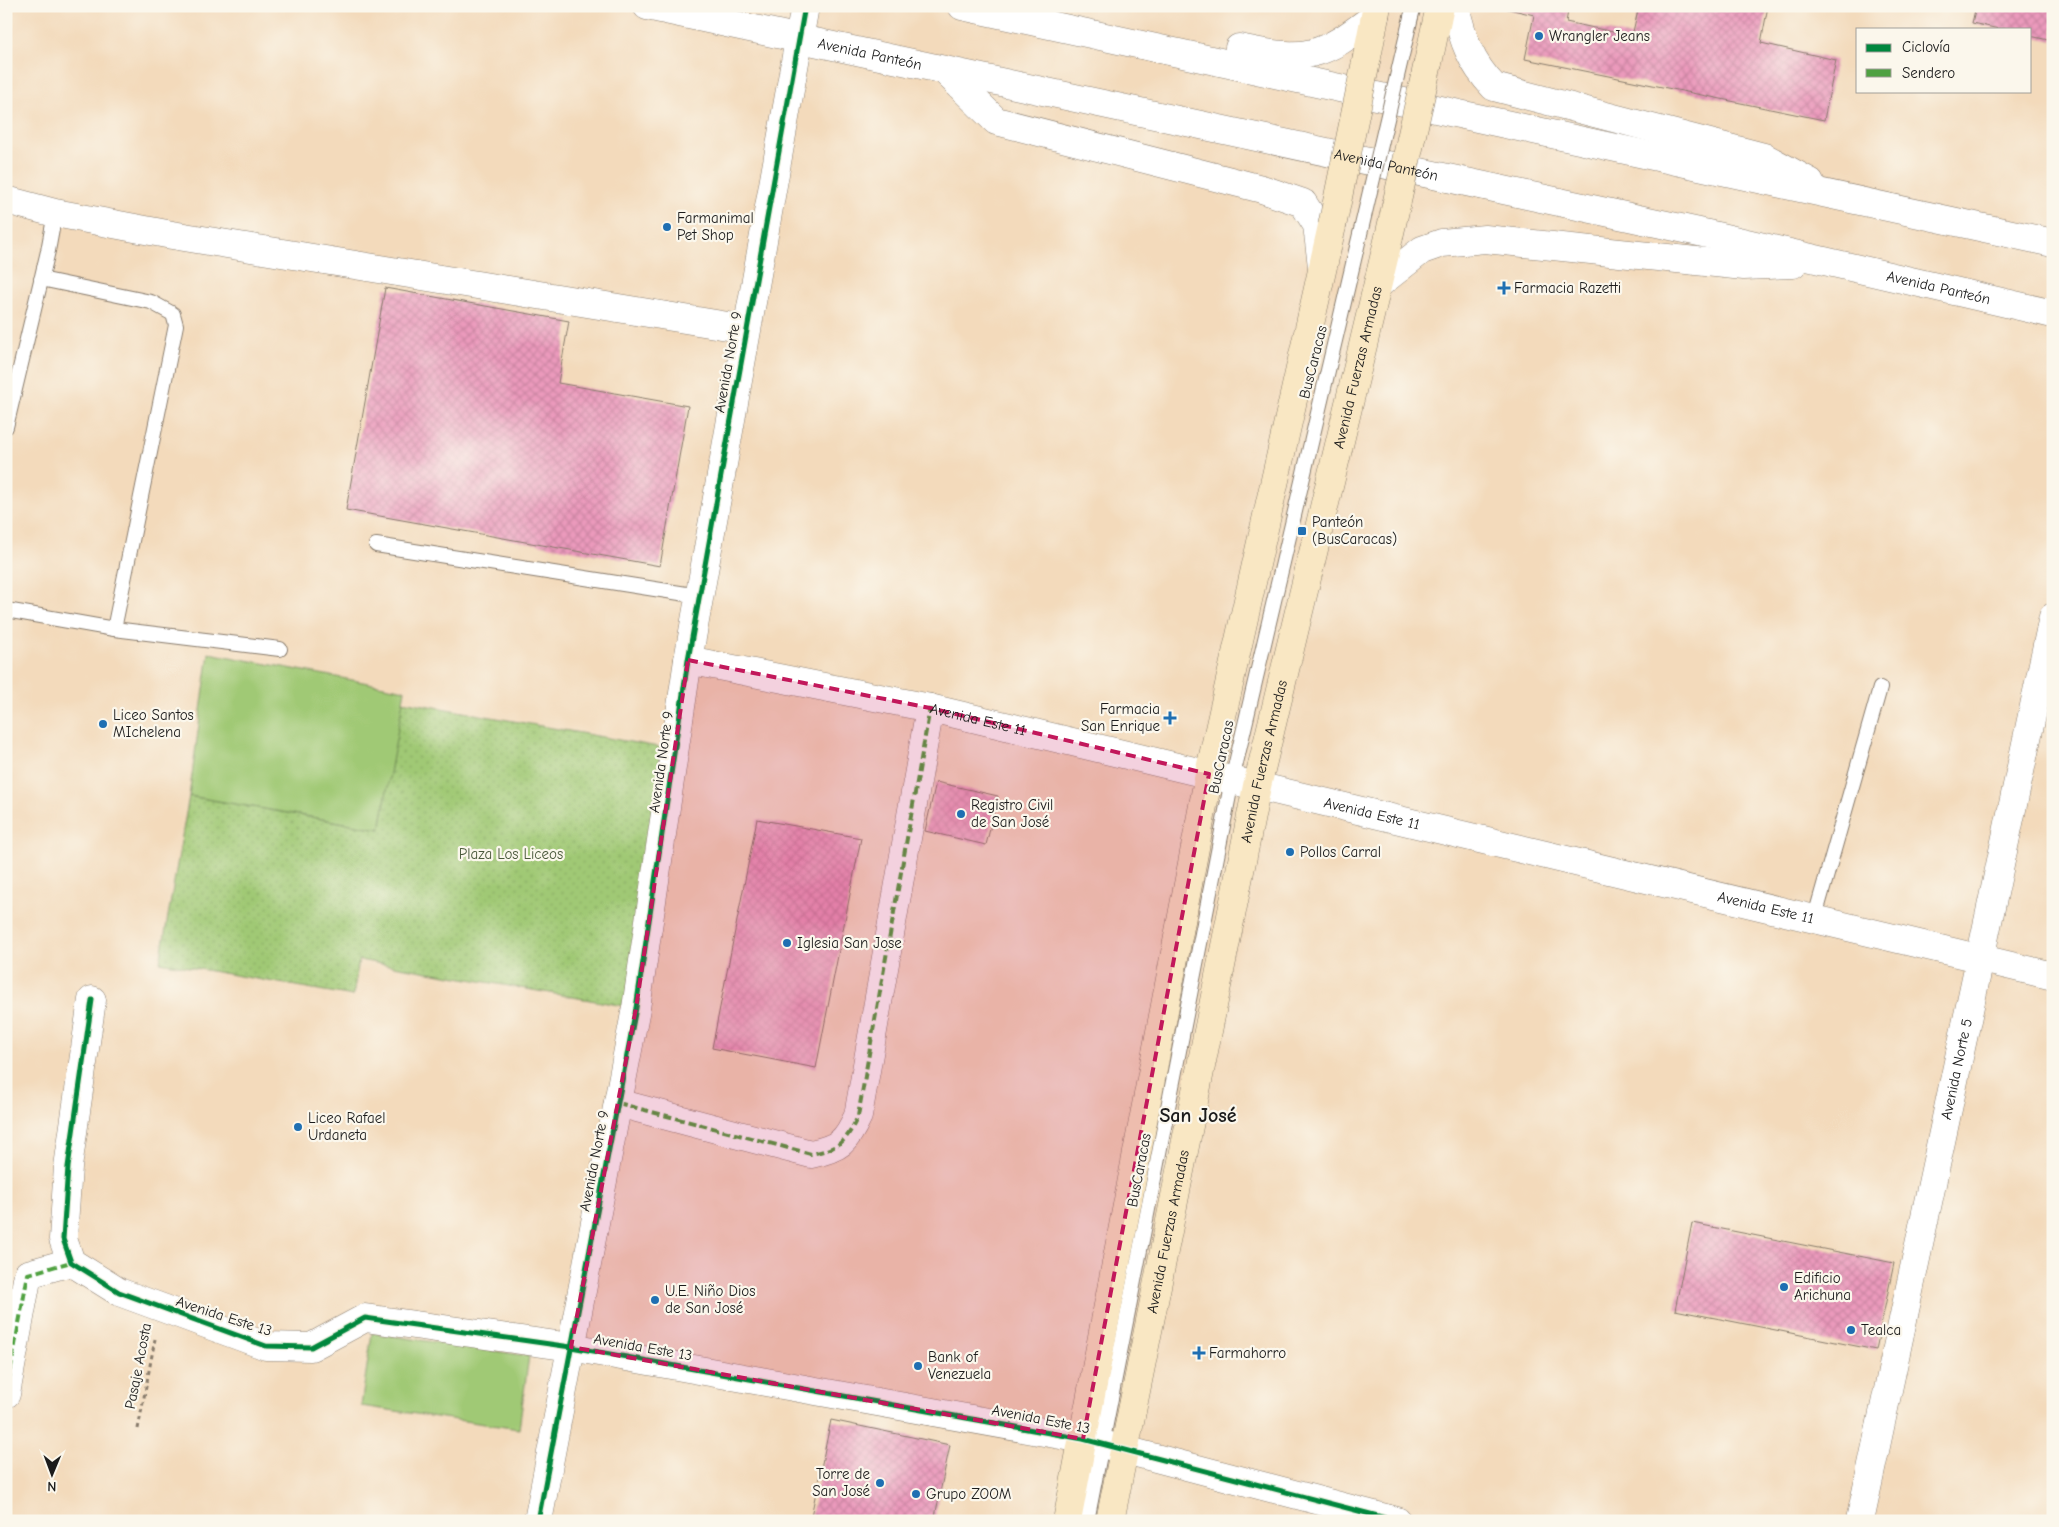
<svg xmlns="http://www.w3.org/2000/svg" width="2059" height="1527" font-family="'Comic Neue',sans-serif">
  <defs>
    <pattern id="park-dots" width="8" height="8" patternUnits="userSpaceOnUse" patternTransform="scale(1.25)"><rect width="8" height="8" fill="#a0c975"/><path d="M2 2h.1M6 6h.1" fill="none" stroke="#89ac65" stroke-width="1.8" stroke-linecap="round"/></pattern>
    <pattern id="building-cross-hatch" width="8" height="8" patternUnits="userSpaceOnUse" patternTransform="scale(1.25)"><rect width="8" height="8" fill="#eb9abc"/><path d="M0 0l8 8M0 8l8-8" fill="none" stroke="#c984a1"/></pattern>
  </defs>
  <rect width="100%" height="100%" fill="#fbf7ec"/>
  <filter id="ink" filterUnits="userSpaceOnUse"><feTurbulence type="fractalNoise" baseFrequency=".02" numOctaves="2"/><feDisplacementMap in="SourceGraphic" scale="10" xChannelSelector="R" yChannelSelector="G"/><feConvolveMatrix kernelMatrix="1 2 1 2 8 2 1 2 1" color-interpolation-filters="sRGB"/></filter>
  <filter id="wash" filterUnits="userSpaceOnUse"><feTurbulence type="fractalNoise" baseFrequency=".0096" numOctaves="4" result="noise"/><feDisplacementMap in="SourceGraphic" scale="20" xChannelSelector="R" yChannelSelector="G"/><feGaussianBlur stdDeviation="1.12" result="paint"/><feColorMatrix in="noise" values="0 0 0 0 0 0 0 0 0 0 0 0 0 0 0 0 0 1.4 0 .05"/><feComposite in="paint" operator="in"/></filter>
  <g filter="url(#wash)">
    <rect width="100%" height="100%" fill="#f3dabb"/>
    <path fill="url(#park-dots)" stroke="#5e7248" d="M402,701L675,750L636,1008L359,960L353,996L160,962L189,796L380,829Z"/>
    <path fill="#a0c975" stroke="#5e7248" d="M209,653L405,690L380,829L189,796Z
      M372,1333L529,1356L519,1429L361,1406Z"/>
    <g id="blocks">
      <path fill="url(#building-cross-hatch)" d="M1496,6H1569L1566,22L1632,36L1639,6H1768L1761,43L1836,60L1824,120L1525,59L1534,15Z
        M1976,6H2053V41L2030,36V29H1999L1972,23Z
        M385,288L569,321L558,383L688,406L660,566L346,510Z
        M936,782L998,796L986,845L925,831Z
        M757,819L861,838L816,1068L712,1048Z
        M1692,1223L1894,1263L1876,1350L1675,1310Z
        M831,1420L950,1445L934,1521H810Z"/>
    </g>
  </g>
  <g filter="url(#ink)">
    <use href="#blocks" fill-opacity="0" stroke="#887b6c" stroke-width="1"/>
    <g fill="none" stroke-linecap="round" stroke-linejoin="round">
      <defs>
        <path id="lane" d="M1048,9L1049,6
          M1411,17L1414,6
          M41,279L151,302L173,314L176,325L114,629
          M6,427L48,251L55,213
          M376,545L699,596
          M6,610L114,629L280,649
          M1814,920L1880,688
          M1087,1521L1232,780L1360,234"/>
        <g id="street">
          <path id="s1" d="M647,6L1699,232L2053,314"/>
          <path d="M962,6L2053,243"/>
          <path d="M1455,6C1463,40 1470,62 1494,87L1764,157L1810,182"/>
          <path d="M1239,48C1306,62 1321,58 1375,16"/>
          <path d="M945,71L996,121L1262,189L1303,203L1317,225L1322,266"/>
          <path d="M6,200L55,213L172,235L746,329"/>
          <path d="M1379,284L1422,250L1442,243L1485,239L1744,266L1793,264"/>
          <path id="s2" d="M688,660L930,708L2053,976"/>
          <path d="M92,1000L68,1167L63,1239L71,1262L119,1292L266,1346L311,1347L365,1318L571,1347L1083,1439L1397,1521"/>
          <path d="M618,1103L811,1154C840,1148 846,1142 858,1116L930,708"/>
          <path d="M6,1394L28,1274L71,1262"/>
          <path d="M538,1521L636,1008L688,660L805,6"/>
          <path id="s3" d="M1860,1521L2053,617"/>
        </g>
        <g id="secondary">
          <path d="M1367,57L1377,6"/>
          <path d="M1428,63L1440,6"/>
          <path d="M1067,1521L1209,774L1332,226"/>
          <path id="s4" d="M1110,1521L1257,786L1389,237"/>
        </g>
      </defs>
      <use href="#lane" stroke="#887b6c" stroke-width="16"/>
      <use href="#street" stroke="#887b6c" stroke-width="29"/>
      <use href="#secondary" stroke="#887b6c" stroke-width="29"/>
      <path stroke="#887b6c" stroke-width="3" stroke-dasharray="4 4" stroke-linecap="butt" d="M138,1429L155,1339"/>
      <use href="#lane" stroke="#fff" stroke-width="14"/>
      <use href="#street" stroke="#fff" stroke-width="28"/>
      <use href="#secondary" stroke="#f9e7c3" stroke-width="28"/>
      <defs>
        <path id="lane-bridge" d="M1360,234L1411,17"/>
        <path id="secondary-bridge" d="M1332,226L1367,57
          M1389,237L1428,63"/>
      </defs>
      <use href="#lane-bridge" stroke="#887b6c" stroke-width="16" stroke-linecap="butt"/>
      <use href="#secondary-bridge" stroke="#887b6c" stroke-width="29" stroke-linecap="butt"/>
      <use href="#lane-bridge" stroke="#fff" stroke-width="14"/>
      <use href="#secondary-bridge" stroke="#f9e7c3" stroke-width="28"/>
      <path stroke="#4fa141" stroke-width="4" stroke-dasharray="8 4" stroke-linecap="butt" d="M618,1103L811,1154C840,1148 846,1142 858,1116L930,708
        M6,1394L28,1274L71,1262"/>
      <defs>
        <path id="cycleway" d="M92,1000L68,1167L63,1239L71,1262L119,1292L266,1346L311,1347L365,1318L571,1347L1083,1439L1397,1521
          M538,1521L636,1008L688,660L805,6"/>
      </defs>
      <use href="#cycleway" stroke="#fbf7ec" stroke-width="8"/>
      <use href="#cycleway" stroke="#00873e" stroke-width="5"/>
    </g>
  </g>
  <path fill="#c2185b" fill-opacity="0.2" stroke="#c2185b" stroke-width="4" stroke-dasharray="10 6" stroke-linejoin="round" d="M688,660L930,708L1209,774L1083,1439L571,1347L636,1008Z"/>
  <g fill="#1f6fb2" stroke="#fbf7ec" stroke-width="2">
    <circle cx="1539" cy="36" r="5"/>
    <circle cx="667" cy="227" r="5"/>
    <path d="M1501.5 280.5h5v5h5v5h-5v5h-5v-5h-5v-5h5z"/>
    <rect x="1297" y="526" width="10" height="10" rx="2.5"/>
    <path d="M1167.5 710.5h5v5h5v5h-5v5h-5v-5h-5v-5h5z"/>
    <circle cx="103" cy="724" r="5"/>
    <circle cx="961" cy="814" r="5"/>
    <circle cx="1290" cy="852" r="5"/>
    <circle cx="787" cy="943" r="5"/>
    <circle cx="298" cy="1127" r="5"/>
    <circle cx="1784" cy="1287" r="5"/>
    <circle cx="655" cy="1300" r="5"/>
    <circle cx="1851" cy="1330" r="5"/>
    <path d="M1196.5 1345.5h5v5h5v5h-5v5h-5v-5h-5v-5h5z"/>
    <circle cx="918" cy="1366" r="5"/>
    <circle cx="880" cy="1483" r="5"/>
    <circle cx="916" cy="1494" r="5"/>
  </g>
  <g text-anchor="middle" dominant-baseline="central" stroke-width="4.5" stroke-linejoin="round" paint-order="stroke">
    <g font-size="15" fill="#1c1c1c" stroke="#fbf7ec" text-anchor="start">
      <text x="1549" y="36">Wrangler Jeans</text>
      <text x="677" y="218">Farmanimal<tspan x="677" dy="17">Pet Shop</tspan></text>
      <text x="1514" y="288">Farmacia Razetti</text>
      <text x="1312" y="522">Panteón<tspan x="1312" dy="17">(BusCaracas)</tspan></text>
      <text x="1160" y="709" text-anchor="end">Farmacia<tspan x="1160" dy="17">San Enrique</tspan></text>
      <text x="113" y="715">Liceo Santos<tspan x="113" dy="17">MIchelena</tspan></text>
      <text x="971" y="805">Registro Civil<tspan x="971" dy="17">de San José</tspan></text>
      <text x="1300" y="852">Pollos Carral</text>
      <text x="797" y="943">Iglesia San Jose</text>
      <text x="308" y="1118">Liceo Rafael<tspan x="308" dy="17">Urdaneta</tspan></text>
      <text x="1794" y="1278">Edificio<tspan x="1794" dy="17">Arichuna</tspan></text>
      <text x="665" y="1291">U.E. Niño Dios<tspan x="665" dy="17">de San José</tspan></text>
      <text x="1861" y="1330">Tealca</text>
      <text x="1209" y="1353">Farmahorro</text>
      <text x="928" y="1357">Bank of<tspan x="928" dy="17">Venezuela</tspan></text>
      <text x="870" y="1474" text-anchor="end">Torre de<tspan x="870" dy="17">San José</tspan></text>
      <text x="926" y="1494">Grupo ZOOM</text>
    </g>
    <g font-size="15" fill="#1c1c1c" stroke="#fbf7ec">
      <text stroke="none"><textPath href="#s1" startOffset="228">Avenida Panteón</textPath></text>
      <text stroke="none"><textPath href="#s1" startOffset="756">Avenida Panteón</textPath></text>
      <text stroke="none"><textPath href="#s1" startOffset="1322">Avenida Panteón</textPath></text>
      <text transform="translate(728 362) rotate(-80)">Avenida Norte 9</text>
      <text transform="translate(1313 362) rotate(-76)">BusCaracas</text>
      <text stroke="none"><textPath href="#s4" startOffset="1180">Avenida Fuerzas Armadas</textPath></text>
      <text stroke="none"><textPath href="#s2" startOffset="296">Avenida Este 11</textPath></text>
      <text transform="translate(1221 757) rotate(-78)">BusCaracas</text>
      <text stroke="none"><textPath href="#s4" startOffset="775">Avenida Fuerzas Armadas</textPath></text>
      <text transform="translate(661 762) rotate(-82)">Avenida Norte 9</text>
      <text stroke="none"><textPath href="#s2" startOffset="701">Avenida Este 11</textPath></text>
      <text stroke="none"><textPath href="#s2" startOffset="1106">Avenida Este 11</textPath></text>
      <text stroke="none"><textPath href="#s3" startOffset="462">Avenida Norte 5</textPath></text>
      <text transform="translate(594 1161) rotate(-79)">Avenida Norte 9</text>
      <text transform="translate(1139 1170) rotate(-79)">BusCaracas</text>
      <text stroke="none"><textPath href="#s4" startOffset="295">Avenida Fuerzas Armadas</textPath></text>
      <text transform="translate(224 1316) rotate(18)">Avenida Este 13</text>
      <text transform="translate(643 1347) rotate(10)">Avenida Este 13</text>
      <text transform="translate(138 1366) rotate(-79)">Pasaje Acosta</text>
      <text transform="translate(1041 1419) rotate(11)">Avenida Este 13</text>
    </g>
    <g font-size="15" fill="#4a593b" stroke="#fbf7ec">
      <text x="511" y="854">Plaza Los Liceos</text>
    </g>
    <g font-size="20" font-weight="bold" fill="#1c1c1c" stroke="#fbf7ec">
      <text x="1198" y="1115">San José</text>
    </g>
  </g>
  <rect width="2059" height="1527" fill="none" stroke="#fbf7ec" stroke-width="25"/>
  <rect x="1856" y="28" width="175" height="65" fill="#fbf7ec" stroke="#a29f99"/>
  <rect x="1866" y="44" width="25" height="8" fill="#00873e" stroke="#a29f99"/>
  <text x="1902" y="52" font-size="15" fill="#1c1c1c">Ciclovía</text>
  <rect x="1866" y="69" width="25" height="8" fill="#4fa141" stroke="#a29f99"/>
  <text x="1902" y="78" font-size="15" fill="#1c1c1c">Sendero</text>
  <g transform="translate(52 1474) rotate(181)" stroke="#fbf7ec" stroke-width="4" paint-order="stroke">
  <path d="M0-4L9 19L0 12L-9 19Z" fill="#1c1c1c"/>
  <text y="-8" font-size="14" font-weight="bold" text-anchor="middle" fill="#1c1c1c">N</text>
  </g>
</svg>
